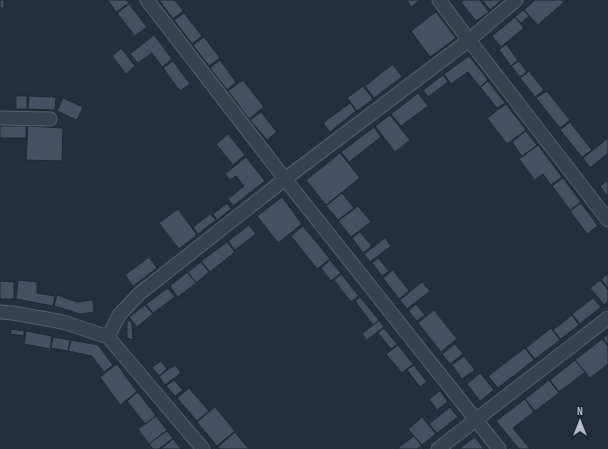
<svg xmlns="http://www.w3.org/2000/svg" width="608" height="449" font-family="'Sofia Sans Condensed',sans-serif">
  <rect width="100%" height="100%" fill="#242f3e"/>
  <path fill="#455162" stroke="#1f2835" d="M0,0H4V8H0Z
    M108,0H127L129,3L116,12Z
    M159,0H175L183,11L173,19Z
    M407,0H420L411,7Z
    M464,0H480L489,12L476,21L461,2Z
    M485,0H502L490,10L483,1Z
    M535,0H562L564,2L538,25L524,10Z
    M129,4L147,27L135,36L117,13Z
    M523,10L529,16L521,23L515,17Z
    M436,12L456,38L430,57L411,31Z
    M184,13L202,36L192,44L174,20Z
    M515,17L524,28L501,47L492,36Z
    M154,35L172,59L162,67L152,53L138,63L130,54Z
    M204,37L220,58L209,66L193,45Z
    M506,44L518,60L511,66L499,50Z
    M121,48L135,66L126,74L112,56Z
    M469,56L488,80L480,87L468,72L451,84L444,74Z
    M220,60L236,82L227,90L210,68Z
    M173,61L190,84L180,91L163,68Z
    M519,61L527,72L520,77L511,66Z
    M393,64L402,77L374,98L365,86Z
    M529,71L544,90L535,97L520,78Z
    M443,75L448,82L428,97L423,90Z
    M243,80L264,107L249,119L228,91Z
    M488,81L505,103L497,108L480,87Z
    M363,86L373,99L357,111L347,98Z
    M547,91L570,120L560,128L536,98Z
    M418,93L428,106L401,126L391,114Z
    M16,96H27V109H16Z
    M29,96L56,97L55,110L28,109Z
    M63,98L83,107L77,120L57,111Z
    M350,103L356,111L330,132L323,123Z
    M506,104L526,130L507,144L487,118Z
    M261,112L277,132L267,140L250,120Z
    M390,115L410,140L395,152L375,126Z
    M570,122L592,150L582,157L560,130Z
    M0,126H26V138H0Z
    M28,126L63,128L62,161L26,160Z
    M374,127L381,137L349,162L341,152Z
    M526,131L537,145L522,156L512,142Z
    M228,134L245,155L233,165L216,144Z
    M608,138V153L590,168L583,158Z
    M538,145L562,177L551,185L543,174L535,180L519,159Z
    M340,153L360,178L326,205L306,180Z
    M246,157L265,181L233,206L228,199L244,186L236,176L230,180L225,174Z
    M563,178L581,202L570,210L552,186Z
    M608,180V197L600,186Z
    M342,193L354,208L338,220L326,206Z
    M282,197L302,224L278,243L257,216Z
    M227,203L231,209L217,220L213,214Z
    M581,203L598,226L587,234L570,211Z
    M358,206L371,222L351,237L338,221Z
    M178,209L197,235L179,249L159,223Z
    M210,214L216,220L198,234L193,227Z
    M249,225L256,234L235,250L228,241Z
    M303,226L330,259L317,269L291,236Z
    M360,232L372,246L363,253L352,238Z
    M385,238L391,246L370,262L364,254Z
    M227,242L235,252L210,272L201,261Z
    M149,257L157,268L133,286L125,275Z
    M378,258L389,271L382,276L372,263Z
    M330,260L341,273L331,281L321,268Z
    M201,262L209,272L196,283L188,272Z
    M393,270L409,291L399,299L383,278Z
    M187,272L196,283L178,297L170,286Z
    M341,274L359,296L351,302L334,280Z
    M608,274V288L601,279Z
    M18,280L37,282V293L55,296L53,306L16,299Z
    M600,280L608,290V302L604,305L590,288Z
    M0,281L14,282V299H0Z
    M422,282L430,291L407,309L400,300Z
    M168,288L175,297L153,313L146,304Z
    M57,295L77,302L93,300L94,312L80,314L54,306Z
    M360,297L379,320L373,325L355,301Z
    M593,298L601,307L580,324L572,314Z
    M416,304L425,315L417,321L408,311Z
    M145,305L153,314L137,327L129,317Z
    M434,310L457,339L441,352L418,323Z
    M572,315L579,325L561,339L553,330Z
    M127,319L132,323L133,340L127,338Z
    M379,320L384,327L367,340L362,334Z
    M384,328L397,344L391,349L378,333Z
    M551,328L560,340L535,359L526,348Z
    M11,329L24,331V336L10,334Z
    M26,331L52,336L50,349L24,344Z
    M608,334V345L603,338Z
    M53,337L70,340L68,351L51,348Z
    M602,339L608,346V364L590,378L575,360Z
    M71,340L98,345L113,365L104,372L92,356L68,351Z
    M455,344L463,354L450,364L442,354Z
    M398,345L413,364L402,373L386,354Z
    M525,348L534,360L498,388L488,376Z
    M464,356L475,370L462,379L452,365Z
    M575,360L585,372L559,392L550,380Z
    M161,361L167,369L159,376L152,367Z
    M117,364L137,392L120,405L100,377Z
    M175,365L181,373L165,385L159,376Z
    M414,365L427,382L420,387L407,370Z
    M480,373L494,390L480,401L467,384Z
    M174,380L183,390L175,396L166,386Z
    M549,380L559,393L535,411L525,399Z
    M189,388L209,411L197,421L177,398Z
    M440,391L448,402L437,410L429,399Z
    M138,392L156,416L145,424L127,401Z
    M525,399L534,412L513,428L530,449H519L496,421Z
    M215,407L235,431L217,446L197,422Z
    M450,407L458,417L437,433L429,424Z
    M156,416L167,430L149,444L138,429Z
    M422,417L436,434L422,445L408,429Z
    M167,431L173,438L159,449H153L149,444Z
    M235,432L249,449H220L218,447Z
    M414,436L422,446L417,449H399L398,448Z
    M475,437L484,449H459Z
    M173,439L181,449H161Z"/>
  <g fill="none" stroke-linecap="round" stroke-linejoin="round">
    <defs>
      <path id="minor" d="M147,0L285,179L499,449
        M439,0L469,40L608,220
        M0,118L50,119
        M0,312L13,313L63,322L108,337L203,449
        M108,337L119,315L140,293L285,179L469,40L516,0
        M438,449L608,318"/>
    </defs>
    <use href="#minor" stroke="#565f6c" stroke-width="15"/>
    <use href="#minor" stroke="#38414e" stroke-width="13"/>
  </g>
  <g transform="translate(580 421)" stroke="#1d2633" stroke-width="3" paint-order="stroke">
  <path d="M0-3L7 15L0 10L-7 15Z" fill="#b4bcc9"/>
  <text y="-6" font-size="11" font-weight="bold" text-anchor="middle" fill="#b4bcc9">N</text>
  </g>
</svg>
